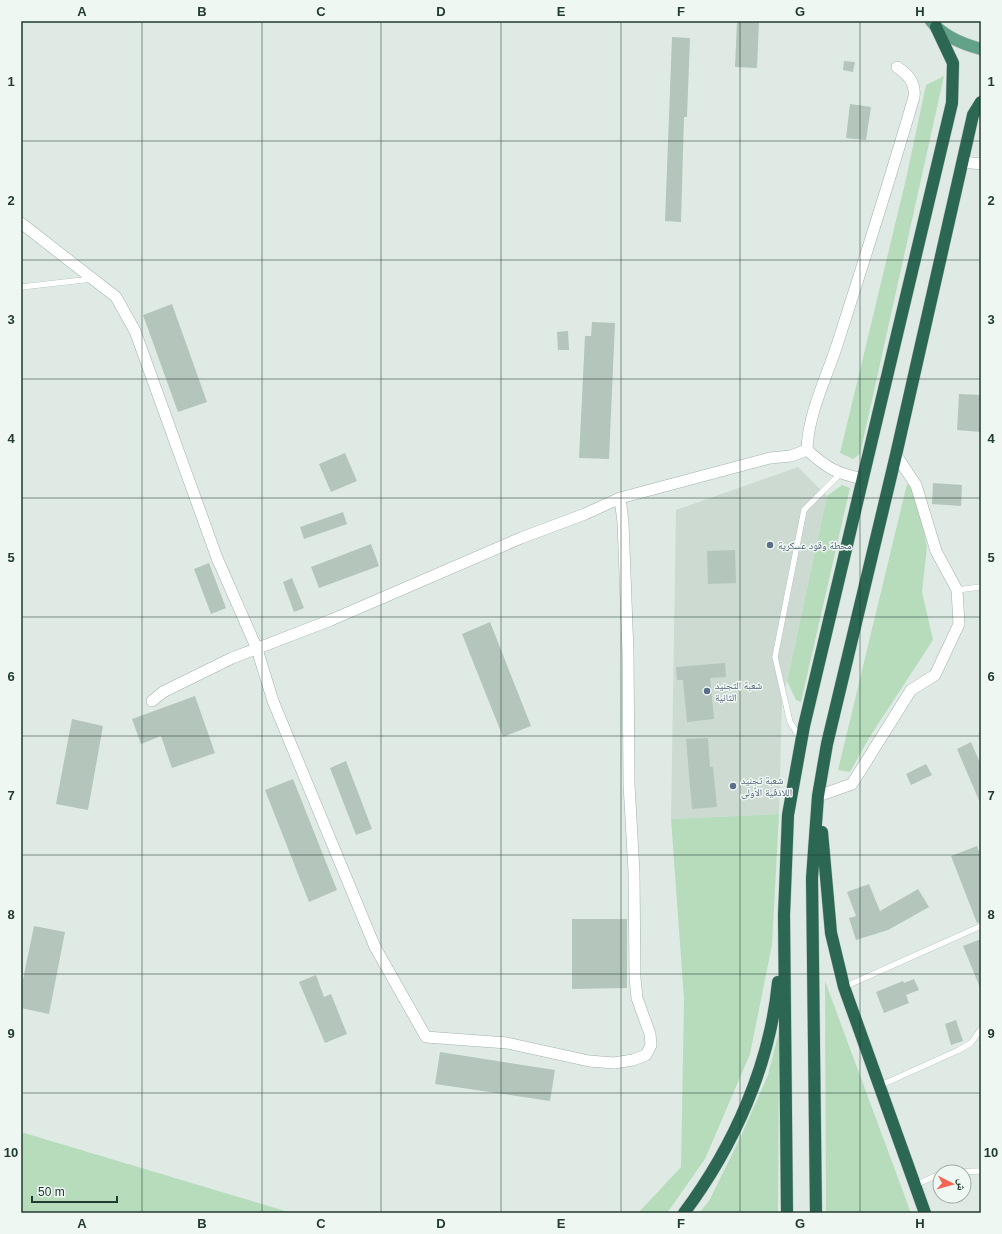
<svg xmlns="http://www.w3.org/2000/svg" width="1002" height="1234" font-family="Helvetica,'Noto Naskh Arabic',sans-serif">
  <rect width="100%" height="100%" fill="#dfeae4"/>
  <path fill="#cddad2" d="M798,467L827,496L782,703L779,814L671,819L676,510Z"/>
  <path fill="#b7dcbc" d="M944,76L860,454L853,459L840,453L906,179L926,85Z
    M907,484L915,490L927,547L922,592L933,640L869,738L850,772L838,770Z
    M842,485L850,488L801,702L796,700L787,681L827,496Z
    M779,814L772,945L750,1054L705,1159L667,1213H638L681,1167L684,999L671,819Z
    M825,981L911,1213H826Z
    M779,1031L778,1213H699L709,1201L741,1136L768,1075Z
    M21,1132L292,1213H21Z"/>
  <path fill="#b4c5bc" d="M737,21H759L757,68L735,67Z
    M672,37L690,38L687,117H684L681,222L665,221Z
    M844,61L855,62L853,72L843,70Z
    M850,104L871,107L866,140L846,138Z
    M172,304L207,402L178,412L143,315Z
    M592,322L615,323L609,459L579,458L585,336H591Z
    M568,331L569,350H558L557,332Z
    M959,394L981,395V432L957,430Z
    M345,453L357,481L331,492L319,464Z
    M933,483L962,485L961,506L932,504Z
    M343,512L347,524L304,539L300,527Z
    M371,544L379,566L319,588L311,567Z
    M735,550L736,583L708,584L707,551Z
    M209,563L226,608L211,614L194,569Z
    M292,578L304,608L294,612L283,582Z
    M490,622L531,726L503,737L462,634Z
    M725,663L726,677L710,678L714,719L687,722L683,680H677L676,667Z
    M195,696L215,753L172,768L161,736L141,744L132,719Z
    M72,719L103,726L88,810L56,804Z
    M708,738L710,767H713L717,807L692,809L686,739Z
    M971,742L981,765V805L957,749Z
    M346,761L372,829L356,835L330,768Z
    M926,764L932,775L911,785L906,774Z
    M293,779L337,890L309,902L265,790Z
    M977,846L981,857V922L977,923L951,856Z
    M869,884L880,911L918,889L929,907L888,930L856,940L849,918L856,916L847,892Z
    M572,919H627V988L572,989Z
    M34,926L65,932L49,1014L21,1008V989Z
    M981,939V990L963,946Z
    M316,975L324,997L331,994L347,1034L325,1043L299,982Z
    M914,979L919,990L906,995L909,1003L884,1013L876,992L903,981L904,983Z
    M956,1020L963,1041L951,1045L945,1024Z
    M440,1052L555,1070L550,1101L435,1084Z"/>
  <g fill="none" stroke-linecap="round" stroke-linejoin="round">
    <defs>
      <path id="lane" d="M21,287L92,279
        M957,590L981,587
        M801,739L790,722L775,657L804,510L840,474
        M844,987L981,926
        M879,1086L959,1050L971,1043L981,1029
        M948,1172L981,1171
        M915,1185L940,1174"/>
      <path id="street" d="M963,162L981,164
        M21,223L116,297L135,331L217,558L257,649L273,701L375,947L426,1037L507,1043L589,1061L614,1063L633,1060L646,1055L651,1045L650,1034L637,998L635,978L634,872L629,784L628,653L623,522L620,498
        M863,479C836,473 828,469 807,450C808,413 827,377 838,342C864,261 890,179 914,97C916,83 908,74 897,67
        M152,701L163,692L232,658L331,620L521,538L585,514L620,498L770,458L791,456L807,450
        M818,796L852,784L911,690L935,675L959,624L957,590L936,551L916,485L896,455"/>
      <path id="primary" d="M931,21C943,36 962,44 981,49"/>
      <path id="highway" d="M822,832L831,933L844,987L925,1213
        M684,1213C734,1146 770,1065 778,982
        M787,1213L784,915L788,815L804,726L952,103L953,63L936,27
        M816,1213L812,878L818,796L827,744L896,455L973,115L981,102"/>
    </defs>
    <use href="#lane" stroke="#a2b2aa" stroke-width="6"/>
    <use href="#street" stroke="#a2b2aa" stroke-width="12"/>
    <use href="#primary" stroke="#bcc4c1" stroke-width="13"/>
    <use href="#highway" stroke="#bcc4c1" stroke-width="13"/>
    <use href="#lane" stroke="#fff" stroke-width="5.5"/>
    <use href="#street" stroke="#fff" stroke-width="11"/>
    <use href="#primary" stroke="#63a188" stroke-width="12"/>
    <use href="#highway" stroke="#2b6753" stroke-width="12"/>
  </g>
  <path fill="none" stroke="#203b30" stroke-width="1" stroke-opacity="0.55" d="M142,21V1213M262,21V1213M381,21V1213M501,21V1213M621,21V1213M740,21V1213M860,21V1213M21,141H981M21,260H981M21,379H981M21,498H981M21,617H981M21,736H981M21,855H981M21,974H981M21,1093H981"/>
  <g fill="#5c6f8a" stroke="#eff7f2" stroke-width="1.5">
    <circle cx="770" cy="545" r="4"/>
    <circle cx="707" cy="691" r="4"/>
    <circle cx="733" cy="786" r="4"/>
  </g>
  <g text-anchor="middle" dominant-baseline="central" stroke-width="3" stroke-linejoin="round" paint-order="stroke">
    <g font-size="10" fill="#4e5e75" stroke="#eff7f2" text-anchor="start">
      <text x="778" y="545">محطة وقود عسكرية</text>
      <text x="715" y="685">شعبة التجنيد<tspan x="715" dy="12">الثانية</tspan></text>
      <text x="741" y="780">شعبة تجنيد<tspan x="741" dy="12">اللاذقية الأولى</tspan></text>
    </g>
  </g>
  <rect width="1002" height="1234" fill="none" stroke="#eff7f2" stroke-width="44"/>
  <g transform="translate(952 1184) rotate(96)"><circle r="19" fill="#eff7f2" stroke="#9caca4"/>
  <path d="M0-3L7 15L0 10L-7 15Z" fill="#f46654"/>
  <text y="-6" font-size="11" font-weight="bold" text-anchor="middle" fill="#203b30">ش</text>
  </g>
  <path d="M32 1196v6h85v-6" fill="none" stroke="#203b30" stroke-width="2"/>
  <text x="38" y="1196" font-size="12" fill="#203b30" stroke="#eff7f2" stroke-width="3" paint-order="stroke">50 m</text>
  <rect x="22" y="22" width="958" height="1190" fill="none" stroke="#203b30" stroke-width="1.5"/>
  <g font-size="13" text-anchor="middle" font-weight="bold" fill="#203b30">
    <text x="82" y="16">A</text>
    <text x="202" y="16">B</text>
    <text x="321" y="16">C</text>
    <text x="441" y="16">D</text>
    <text x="561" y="16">E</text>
    <text x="681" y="16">F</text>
    <text x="800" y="16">G</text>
    <text x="920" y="16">H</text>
    <text x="11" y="86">1</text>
    <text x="991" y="86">1</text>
    <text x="11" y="205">2</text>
    <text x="991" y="205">2</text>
    <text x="11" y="324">3</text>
    <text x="991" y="324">3</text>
    <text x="11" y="443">4</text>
    <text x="991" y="443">4</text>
    <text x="11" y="562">5</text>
    <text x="991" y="562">5</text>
    <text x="11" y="681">6</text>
    <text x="991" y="681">6</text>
    <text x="11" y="800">7</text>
    <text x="991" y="800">7</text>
    <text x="11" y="919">8</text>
    <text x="991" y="919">8</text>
    <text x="11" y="1038">9</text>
    <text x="991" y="1038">9</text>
    <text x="11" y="1157">10</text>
    <text x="991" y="1157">10</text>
    <text x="82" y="1228">A</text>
    <text x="202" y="1228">B</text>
    <text x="321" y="1228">C</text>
    <text x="441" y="1228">D</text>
    <text x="561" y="1228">E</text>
    <text x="681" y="1228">F</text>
    <text x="800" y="1228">G</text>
    <text x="920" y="1228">H</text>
  </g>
</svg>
